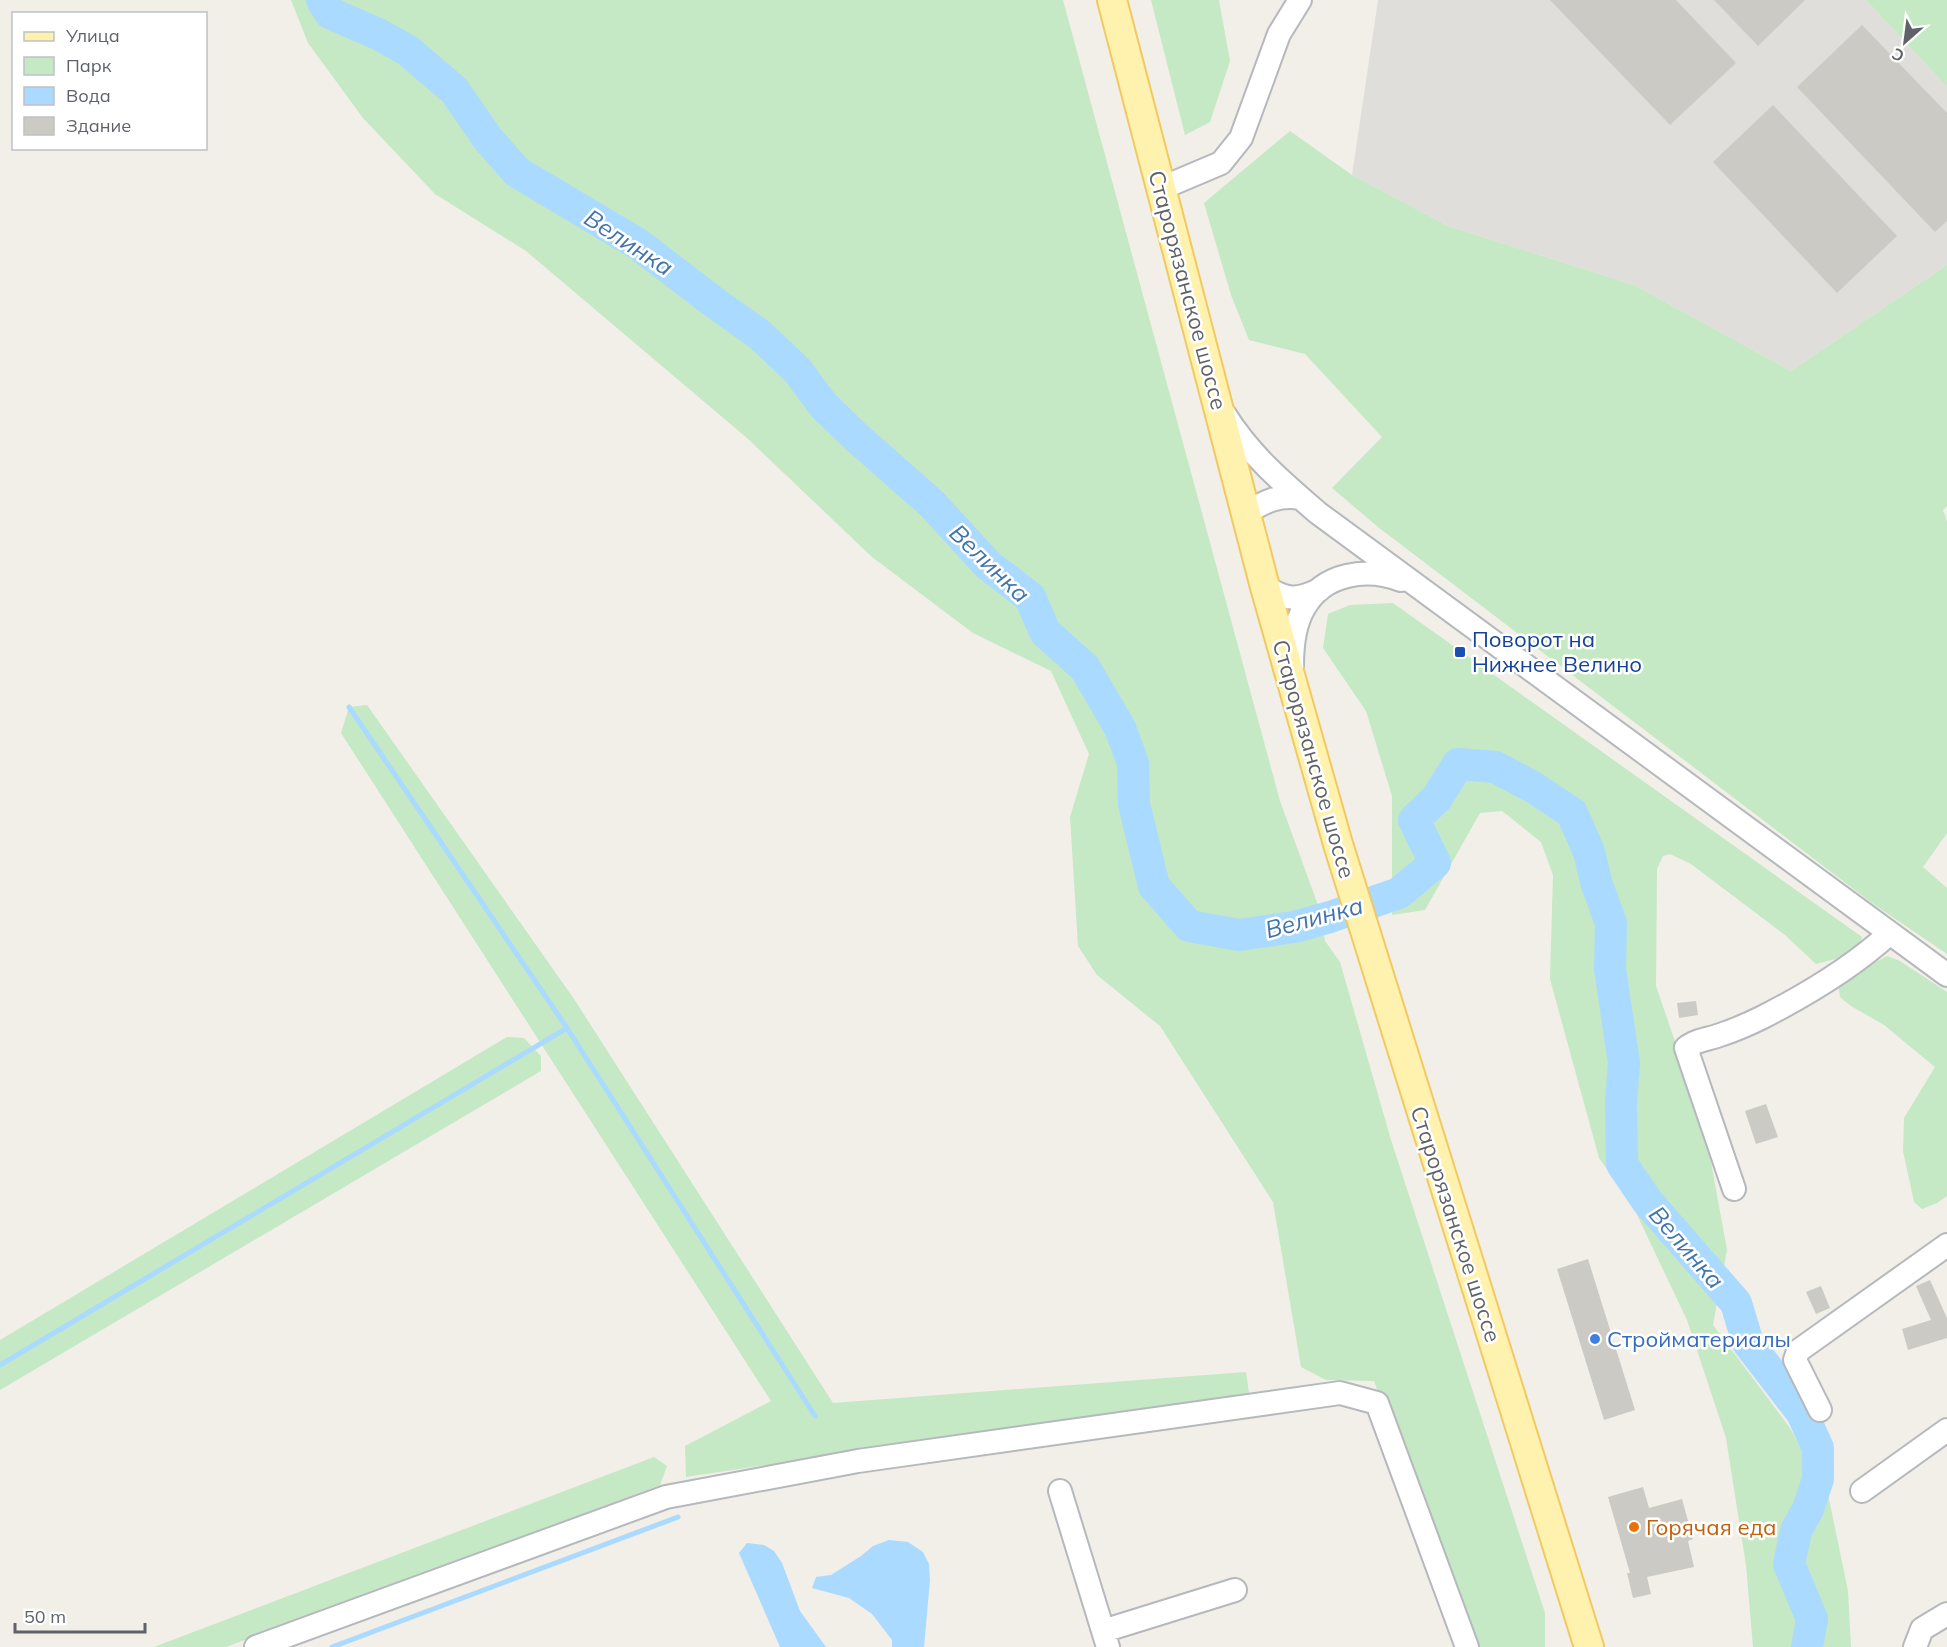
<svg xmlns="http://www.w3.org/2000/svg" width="1947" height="1647" font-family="Mulish,sans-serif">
  <rect width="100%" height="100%" fill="#f1efe8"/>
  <path fill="#e0deda" d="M1378,0H1866L1947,87V265L1791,371L1634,285L1448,226L1352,175Z"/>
  <path fill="#c5e8c5" d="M291,0H1063L1280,801L1318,905L1325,941L1340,962L1391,1140L1545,1613V1647H1475L1374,1381L1326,1380L1301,1367L1273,1202L1160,1026L1097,975L1078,946L1070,817L1089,754L1051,671L973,633L872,557L747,438L526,251L435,194L363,118L308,43Z
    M1151,0H1219L1230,61L1210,122L1185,135Z
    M1866,0H1947V87Z
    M1290,131L1352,175L1448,226L1634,285L1791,371L1947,265V506L1943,510L1947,521V833L1923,867L1947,888V954L1872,903L1378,527L1332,488L1382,437L1305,354L1249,340L1231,295L1204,203Z
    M1393,603L1862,937L1859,947L1843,957L1816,964L1785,935L1691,864L1670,854L1663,856L1657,869L1656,986L1705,1129L1727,1250L1713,1325L1790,1428L1829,1499L1848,1591L1851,1647H1753L1746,1565L1726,1438L1687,1320L1630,1200L1599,1158L1550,979L1553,875L1541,842L1502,811L1480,813L1425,910L1392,915V796L1366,711L1323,648L1328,614L1350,605Z
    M367,705L574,999L833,1403L1246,1372L1249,1393L686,1477L685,1446L771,1401L341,733L349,707Z
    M1887,956L1900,961L1947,992V1196L1937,1203L1922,1209L1914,1202L1903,1151L1904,1118L1935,1067L1884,1025L1851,1006L1840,997L1838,983Z
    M507,1037L524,1038L541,1056V1071L0,1390V1340Z
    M654,1457L667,1466L660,1485L226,1647H154Z"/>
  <path fill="#aadaff" d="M889,1540L908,1542L923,1552L929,1564L930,1580L924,1647H892V1640L872,1614L849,1598L812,1588L816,1577L831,1575L861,1556L873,1546Z
    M747,1543L764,1545L774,1551L782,1563L800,1611L826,1647H780L739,1553Z"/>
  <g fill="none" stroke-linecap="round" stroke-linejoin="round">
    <path stroke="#aadaff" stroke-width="5" d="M349,707L567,1028L815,1416
      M0,1365L567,1028
      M332,1647L678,1517"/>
    <path stroke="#aadaff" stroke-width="32" d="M322,0L330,13L378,34L407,50L454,90L488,139L517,172L638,244L711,300L760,335L797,370L824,406L855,436L932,504L988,565L1030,597L1045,632L1085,668L1120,728L1133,763L1134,804L1154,886L1189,926L1239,935L1294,927L1330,917L1399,893L1435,863L1414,820L1437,798L1458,764L1495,767L1533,787L1572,813L1589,852L1597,885L1611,923L1610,969L1624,1063L1621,1102L1622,1164L1647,1201L1736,1303L1748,1343L1802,1413L1818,1448V1479L1808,1509L1796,1531L1789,1564L1812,1619L1807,1647"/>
  </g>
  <path fill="#cccac5" d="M1550,0H1676L1736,63L1670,125Z
    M1714,0H1805L1758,46Z
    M1862,25L1947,113V221L1935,232L1797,87Z
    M1773,105L1897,236L1837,293L1713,162Z
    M1696,1001L1698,1015L1679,1018L1677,1003Z
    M1766,1104L1778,1137L1756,1144L1745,1111Z
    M1588,1259L1635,1410L1604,1420L1557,1269Z
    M1930,1280L1947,1318V1338L1908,1350L1902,1329L1931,1320L1916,1286Z
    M1821,1286L1830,1308L1816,1314L1806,1292Z
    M1643,1487L1649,1508L1682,1499L1693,1539L1688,1541L1694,1567L1647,1577L1651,1594L1633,1598L1627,1573H1630L1608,1497Z"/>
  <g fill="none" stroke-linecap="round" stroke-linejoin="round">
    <defs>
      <path id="minor" d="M1162,188L1221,163L1241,138L1279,34L1300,0
        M1225,415C1250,455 1283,483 1318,513L1947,975
        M1246,513C1264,502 1279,494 1300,498
        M1265,587C1287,600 1296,601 1319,590
        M1292,666C1292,646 1294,625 1304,608C1323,573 1367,567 1401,580
        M1734,1189L1686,1048C1695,1040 1710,1039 1720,1035C1735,1030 1749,1024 1763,1017C1808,994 1853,967 1890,933
        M1820,1410L1795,1360L1798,1351L1947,1245
        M1060,1491L1108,1647
        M1862,1491L1947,1430
        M1103,1631L1235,1590
        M256,1647L666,1497L858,1461L1340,1393L1377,1403L1467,1647
        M1915,1647L1922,1629L1947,1614"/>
      <path id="major" d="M1112,0L1265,587L1338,844L1589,1647"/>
    </defs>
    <use href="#minor" stroke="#b5b8bc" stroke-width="26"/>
    <use href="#major" stroke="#f2c960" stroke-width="32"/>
    <use href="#minor" stroke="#fff" stroke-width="22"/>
    <use href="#major" stroke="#fff2af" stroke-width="28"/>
  </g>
  <rect fill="#1a4fb4" stroke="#fff" stroke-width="2" x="1454" y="646" width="12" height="12" rx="3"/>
  <circle fill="#3f7fe0" stroke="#fff" stroke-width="2" cx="1595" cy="1339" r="6"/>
  <circle fill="#e8710a" stroke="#fff" stroke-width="2" cx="1634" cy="1527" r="6"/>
  <g text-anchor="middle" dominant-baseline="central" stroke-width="5" stroke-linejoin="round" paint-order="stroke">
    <g font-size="22" fill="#5f6368" stroke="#fff">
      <text transform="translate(1188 290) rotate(75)">Старорязанское шоссе</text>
      <text transform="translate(1314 759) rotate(74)">Старорязанское шоссе</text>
      <text transform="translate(1456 1224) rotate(72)">Старорязанское шоссе</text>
    </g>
    <g font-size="22" fill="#164399" stroke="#fff" text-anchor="start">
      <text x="1472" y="639">Поворот на<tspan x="1472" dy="25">Нижнее Велино</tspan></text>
    </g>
    <g font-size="22" fill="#366cbe" stroke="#fff" text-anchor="start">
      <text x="1607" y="1339">Стройматериалы</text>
    </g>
    <g font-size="22" fill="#c56008" stroke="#fff" text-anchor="start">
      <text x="1646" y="1527">Горячая еда</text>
    </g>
    <g font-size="24" font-style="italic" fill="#4174aa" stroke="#fff">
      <text transform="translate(629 242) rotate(33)">Велинка</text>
      <text transform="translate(990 563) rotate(44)">Велинка</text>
      <text transform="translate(1314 917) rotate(-15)">Велинка</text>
      <text transform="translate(1687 1247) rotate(49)">Велинка</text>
    </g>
  </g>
  <rect x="12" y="12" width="195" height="138" fill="#ffffff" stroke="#bfc1c3" stroke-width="1.5"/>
  <rect x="24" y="32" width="30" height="9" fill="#fff2af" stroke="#bfc1c3" stroke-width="1.5"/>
  <text x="66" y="42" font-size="18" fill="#5f6368">Улица</text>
  <rect x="24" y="57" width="30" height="18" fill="#c5e8c5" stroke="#bfc1c3" stroke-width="1.5"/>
  <text x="66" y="72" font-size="18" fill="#5f6368">Парк</text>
  <rect x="24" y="87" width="30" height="18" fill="#aadaff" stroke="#bfc1c3" stroke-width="1.5"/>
  <text x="66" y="102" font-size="18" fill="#5f6368">Вода</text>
  <rect x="24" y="117" width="30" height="18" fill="#cccac5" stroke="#bfc1c3" stroke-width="1.5"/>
  <text x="66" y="132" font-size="18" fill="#5f6368">Здание</text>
  <g transform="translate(1905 42) rotate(208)" stroke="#ffffff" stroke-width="4.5" paint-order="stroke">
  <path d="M0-4.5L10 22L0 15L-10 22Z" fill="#5f6368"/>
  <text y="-9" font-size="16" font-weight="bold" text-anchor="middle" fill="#5f6368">С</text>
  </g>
  <path d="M15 1623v9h130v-9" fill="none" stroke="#5f6368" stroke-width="3"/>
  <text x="24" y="1623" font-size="18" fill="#5f6368" stroke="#ffffff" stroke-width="4.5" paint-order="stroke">50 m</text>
</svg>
